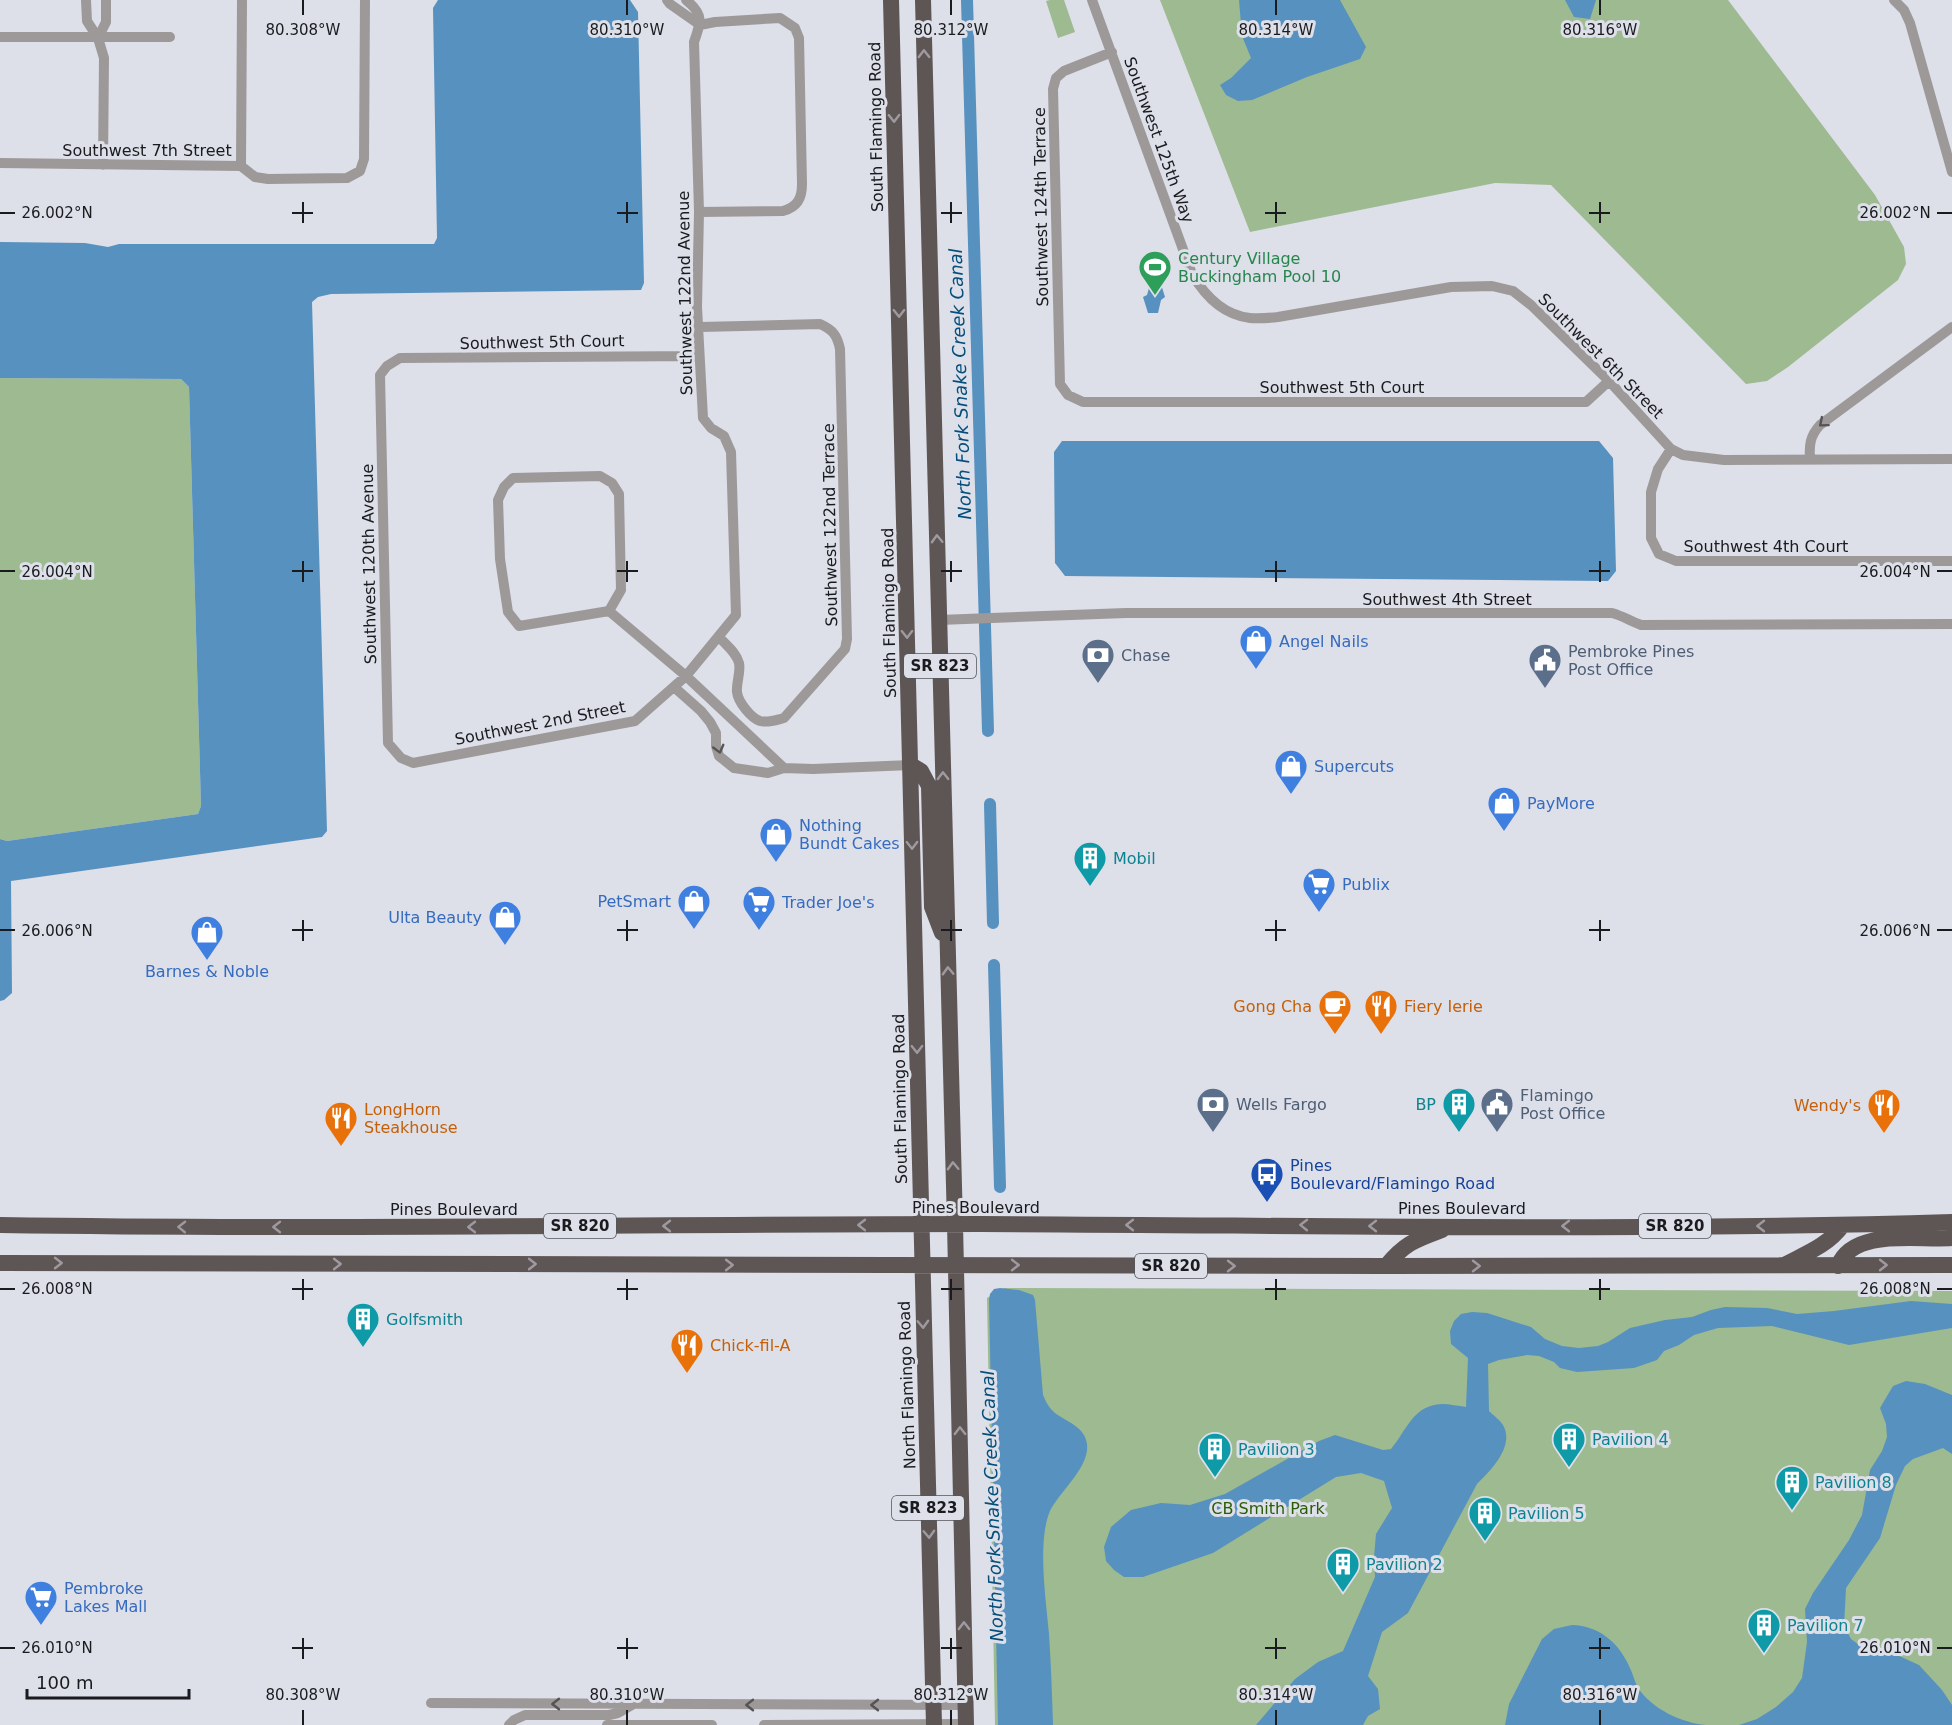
<svg xmlns="http://www.w3.org/2000/svg" width="1952" height="1725" font-family="'DejaVu Sans',sans-serif">
  <rect width="100%" height="100%" fill="#dddfe9"/>
  <path fill="#9dba91" d="M1050,0H1064L1075,32L1058,38L1046,1Z
    M1160,0H1728L1875,195L1904,247L1906,264L1898,280L1788,367L1767,381L1746,384L1551,185L1495,183L1250,232Z
    M0,378L181,379L189,387L201,806L198,814L7,841L0,839Z
    M1004,1288L1952,1291V1725H995L987,1298Z"/>
  <path fill="#5791bf" d="M438,0H630L638,12L644,283L641,290L331,294L318,297L312,302L327,831L322,837L11,881L12,993L4,1000L0,1001V839L7,841L198,814L201,806L189,387L181,379L0,378V242L85,243L108,247L119,244H434L437,238L433,8Z
    M1239,0H1340L1366,47L1360,59L1307,77L1252,100L1238,101L1226,95L1220,85L1231,78L1251,58L1242,36Z
    M1565,0H1596L1590,19L1574,17Z
    M1151,281H1160L1165,297L1161,300L1158,313H1148L1143,297L1147,295Z
    M1062,441H1599L1613,458L1616,571L1608,581L1065,576L1055,563L1054,452Z
    M1000,1288L1019,1290L1033,1295L1035,1300L1043,1395C1046,1402 1049,1408 1055,1413C1067,1422 1085,1427 1087,1444C1090,1467 1060,1491 1050,1511C1037,1541 1046,1600 1049,1634C1051,1664 1052,1695 1053,1725H998L989,1300L990,1294L994,1289Z
    M1911,1301L1952,1304V1328L1849,1345L1772,1326L1718,1328L1694,1335L1679,1345L1664,1351L1657,1360L1634,1368L1577,1372L1560,1368L1554,1362L1539,1356L1527,1355L1499,1360L1488,1364L1489,1411C1493,1415 1500,1420 1503,1425C1515,1446 1491,1470 1477,1484L1408,1613L1382,1632L1368,1676L1378,1689L1380,1709L1368,1716L1363,1725H1256L1295,1679L1318,1662L1343,1651L1375,1577L1374,1557L1376,1534L1392,1508L1384,1481L1361,1473L1336,1477L1213,1553L1143,1577H1124L1114,1570L1106,1561L1104,1547L1111,1527L1131,1510L1161,1503L1190,1505L1225,1494L1319,1441L1335,1435L1383,1450L1391,1449C1407,1430 1413,1405 1442,1404C1450,1404 1458,1406 1466,1407L1468,1358L1451,1344L1450,1331L1454,1321L1461,1314L1472,1312L1487,1313L1531,1327L1545,1339L1562,1346L1579,1348L1598,1346L1608,1342L1630,1328L1665,1320L1692,1317L1711,1310L1725,1307L1767,1308L1797,1314L1834,1311Z
    M1906,1381L1925,1384L1952,1395V1454L1943,1448L1913,1459L1905,1466L1896,1485L1880,1538L1846,1588L1844,1626L1851,1639L1862,1647L1897,1655L1919,1665L1942,1690L1952,1705V1725H1739L1757,1719L1776,1707L1793,1692L1802,1678L1807,1642L1805,1609L1813,1593L1849,1540L1862,1515L1870,1470L1882,1451L1887,1437L1886,1424L1880,1408L1893,1386Z
    M1572,1625C1599,1626 1618,1642 1629,1666C1633,1673 1634,1681 1638,1688C1652,1709 1682,1723 1706,1725H1505L1509,1704L1542,1639L1554,1629Z"/>
  <g fill="none" stroke-linecap="round" stroke-linejoin="round">
    <path stroke="#5791bf" stroke-width="12" d="M967,0L988,731
      M990,804L993,923
      M994,965L1000,1187"/>
    <path stroke="#9e9999" stroke-width="10" d="M86,0L87,21L98,38L104,58L103,165
      M667,0L670,4L700,25
      M686,0C704,14 701,22 694,42L699,212L697,307L703,418L711,428L724,436L731,452L736,615L686,676L635,721L413,763L401,758L388,743L380,375L387,366L400,358L699,356
      M1092,0L1192,274C1205,296 1223,315 1250,318C1259,319 1269,318 1278,317L1451,287L1492,286L1513,291L1531,305L1609,381L1671,449L1683,455L1724,460L1952,459
      M1894,0L1904,10L1910,23L1952,172
      M0,37H170
      M98,38L106,22V0
      M1112,52L1064,71L1056,78L1053,89L1060,384L1068,395L1083,402H1586L1609,381
      M0,163L241,166L255,177L268,179L347,178L360,171L364,159L365,0
      M241,166L242,0
      M699,212L783,211C797,207 802,199 802,184L799,38L795,28L780,18L715,22L700,25
      M700,327L820,324C833,330 837,335 840,349L847,639L845,649L784,718C776,720 768,723 760,721C751,718 738,702 737,692C736,682 741,673 739,663C736,652 726,645 719,637
      M1671,449L1658,469L1651,492V538L1659,554L1676,561H1952
      M1810,459C1809,445 1810,436 1820,425L1952,327
      M609,611L519,626L508,612L500,559L498,500L504,487L513,478L600,476L612,483L619,494L621,590L609,611L686,676L784,768
      M939,620L1126,613H1612C1623,616 1630,621 1641,625L1952,624
      M674,687L701,711L710,722L716,733V746L719,756L734,768L768,773L784,768L813,769L911,765
      M431,1703L966,1705
      M509,1725L514,1720L525,1715H609L618,1713L632,1705
      M607,1725H712
      M764,1725L966,1724"/>
    <path stroke="#5e5555" stroke-width="16" d="M891,0L934,1725
      M923,0L955,1224L966,1725
      M911,765L921,771L929,786L932,907L942,933
      M0,1225C327,1230 654,1224 981,1224C1305,1225 1628,1232 1952,1222
      M0,1263L1386,1266L1952,1265
      M1786,1264C1807,1253 1828,1245 1842,1226
      M1386,1266C1405,1243 1415,1240 1442,1230
      M1838,1266C1854,1227 1919,1241 1952,1238"/>
  </g>
  <defs><path id="oneway-chevron" d="M-2-3.5L2.5 0L-2 3.5" fill="none" stroke-width="1.6" stroke-linecap="round" stroke-linejoin="round" transform="scale(1.5)"/></defs>
  <g stroke="#9e9a9f">
    <use href="#oneway-chevron" transform="translate(924 54) rotate(-91)"/>
    <use href="#oneway-chevron" transform="translate(894 118) rotate(89)"/>
    <use href="#oneway-chevron" transform="translate(899 313) rotate(89)"/>
    <use href="#oneway-chevron" transform="translate(937 539) rotate(-92)"/>
    <use href="#oneway-chevron" transform="translate(907 634) rotate(89)"/>
    <use href="#oneway-chevron" transform="translate(943 776) rotate(-91)"/>
    <use href="#oneway-chevron" transform="translate(912 845) rotate(89)"/>
    <use href="#oneway-chevron" transform="translate(948 971) rotate(-92)"/>
    <use href="#oneway-chevron" transform="translate(917 1049) rotate(89)"/>
    <use href="#oneway-chevron" transform="translate(953 1166) rotate(-92)"/>
    <use href="#oneway-chevron" transform="translate(862 1225) rotate(180)"/>
    <use href="#oneway-chevron" transform="translate(1130 1225) rotate(-180)"/>
    <use href="#oneway-chevron" transform="translate(1304 1225) rotate(-179)"/>
    <use href="#oneway-chevron" transform="translate(667 1226) rotate(180)"/>
    <use href="#oneway-chevron" transform="translate(1373 1226) rotate(-180)"/>
    <use href="#oneway-chevron" transform="translate(1566 1226) rotate(180)"/>
    <use href="#oneway-chevron" transform="translate(1761 1226) rotate(180)"/>
    <use href="#oneway-chevron" transform="translate(182 1227) rotate(-179)"/>
    <use href="#oneway-chevron" transform="translate(277 1227) rotate(180)"/>
    <use href="#oneway-chevron" transform="translate(472 1227) rotate(180)"/>
    <use href="#oneway-chevron" transform="translate(58 1263)"/>
    <use href="#oneway-chevron" transform="translate(337 1264)"/>
    <use href="#oneway-chevron" transform="translate(532 1264)"/>
    <use href="#oneway-chevron" transform="translate(729 1265)"/>
    <use href="#oneway-chevron" transform="translate(1015 1265)"/>
    <use href="#oneway-chevron" transform="translate(1883 1265)"/>
    <use href="#oneway-chevron" transform="translate(1231 1266)"/>
    <use href="#oneway-chevron" transform="translate(1476 1266)"/>
    <use href="#oneway-chevron" transform="translate(923 1324) rotate(88)"/>
    <use href="#oneway-chevron" transform="translate(960 1431) rotate(-91)"/>
    <use href="#oneway-chevron" transform="translate(929 1534) rotate(88)"/>
    <use href="#oneway-chevron" transform="translate(964 1626) rotate(-91)"/>
  </g>
  <g stroke="#555455">
    <use href="#oneway-chevron" transform="translate(1823 423) rotate(140)"/>
    <use href="#oneway-chevron" transform="translate(719 749) rotate(75)"/>
    <use href="#oneway-chevron" transform="translate(556 1704) rotate(-180)"/>
    <use href="#oneway-chevron" transform="translate(750 1705) rotate(-180)"/>
    <use href="#oneway-chevron" transform="translate(875 1705) rotate(-180)"/>
  </g>
  <path fill="none" stroke="#1a1b1e" stroke-width="2" d="M303,0V15M627,0V15M951,0V15M1276,0V15M1600,0V15M303,202V223M627,202V223M951,202V223M1276,202V223M1600,202V223M0,213H15M292,213H313M617,213H638M941,213H962M1265,213H1286M1589,213H1610M1937,213H1952M303,561V582M627,561V582M951,561V582M1276,561V582M1600,561V582M0,571H15M292,571H313M617,571H638M941,571H962M1265,571H1286M1589,571H1610M1937,571H1952M303,920V941M627,920V941M951,920V941M1276,920V941M1600,920V941M0,930H15M292,930H313M617,930H638M941,930H962M1265,930H1286M1589,930H1610M1937,930H1952M303,1279V1300M627,1279V1300M951,1279V1300M1276,1279V1300M1600,1279V1300M0,1289H15M292,1289H313M617,1289H638M941,1289H962M1265,1289H1286M1589,1289H1610M1937,1289H1952M303,1638V1659M627,1638V1659M951,1638V1659M1276,1638V1659M1600,1638V1659M0,1648H15M292,1648H313M617,1648H638M941,1648H962M1265,1648H1286M1589,1648H1610M1937,1648H1952M303,1710V1725M627,1710V1725M951,1710V1725M1276,1710V1725M1600,1710V1725"/>
  <defs>
    <symbol id="stadium-pin" viewBox="-11 -11 22 30"><path d="M0 17L-7.5 6A9.5 9.5 0 1 1 7.5 6Z" fill="#2e9e5b" stroke="#dddfe9"/><path d="M0-5a6.5 5 0 1 0 0 10a6.5 5 0 1 0 0-10ZM-3.5-1.8h7v3.6h-7Z" fill="#fff"/></symbol>
    <symbol id="shop-pin" viewBox="-11 -11 22 30"><path d="M0 17L-7.5 6A9.5 9.5 0 1 1 7.5 6Z" fill="#3f7fe0" stroke="#dddfe9"/><path d="M-5-2.5h2.3a2.7 3.5 0 0 1 5.4 0H5L5.5 6h-11ZM-1.5-2.5h3a1.5 2.3 0 0 0-3 0Z" fill="#fff"/></symbol>
    <symbol id="bank-pin" viewBox="-11 -11 22 30"><path d="M0 17L-7.5 6A9.5 9.5 0 1 1 7.5 6Z" fill="#5c6f8a" stroke="#dddfe9"/><path d="M-6-4H6V4H-6ZM0-2.3a2.3 2.3 0 1 0 0 4.6a2.3 2.3 0 1 0 0-4.6Z" fill="#fff"/></symbol>
    <symbol id="civic-pin" viewBox="-11 -11 22 30"><path d="M0 17L-7.5 6A9.5 9.5 0 1 1 7.5 6Z" fill="#5c6f8a" stroke="#dddfe9"/><path d="M-.6-6.5H3V-4.5H.6V-3L4-1V1h2V6H-6V1h2V-1L-.6-3ZM-1.2 2.5V6h2.4V2.5Z" fill="#fff"/></symbol>
    <symbol id="building-pin" viewBox="-11 -11 22 30"><path d="M0 17L-7.5 6A9.5 9.5 0 1 1 7.5 6Z" fill="#0f9aa8" stroke="#dddfe9"/><path d="M-4-6H4V6H1V3H-1V6H-4ZM-2.5-4.3h1.7v1.8h-1.7ZM.8-4.3h1.7v1.8H.8ZM-2.5-1h1.7V.8h-1.7ZM.8-1h1.7V.8H.8Z" fill="#fff"/></symbol>
    <symbol id="supermarket-pin" viewBox="-11 -11 22 30"><path d="M0 17L-7.5 6A9.5 9.5 0 1 1 7.5 6Z" fill="#3f7fe0" stroke="#dddfe9"/><path d="M-6-5.5h2.5l.6 2H6L4.5 2H-2.5L-4.4-4H-6ZM-1.5 3.2a1.3 1.3 0 1 0 .1 0ZM3 3.2a1.3 1.3 0 1 0 .1 0Z" fill="#fff"/></symbol>
    <symbol id="cafe-pin" viewBox="-11 -11 22 30"><path d="M0 17L-7.5 6A9.5 9.5 0 1 1 7.5 6Z" fill="#e8710a" stroke="#dddfe9"/><path d="M-5.5-4.5H6V0H3Q3 3.5 0 3.5H-2.5Q-5.5 3.5-5.5 0ZM3-3.2v2h1.7v-2ZM-6 4.5H4V6H-6Z" fill="#fff"/></symbol>
    <symbol id="restaurant-pin" viewBox="-11 -11 22 30"><path d="M0 17L-7.5 6A9.5 9.5 0 1 1 7.5 6Z" fill="#e8710a" stroke="#dddfe9"/><path d="M-5-6h1v4h1v-4h1v4h1v-4h1v5L-1.5 .5V6h-2V.5L-5-1ZM5-6V6H3V1.5H1.5Q1.5-4 5-6Z" fill="#fff"/></symbol>
    <symbol id="bus-pin" viewBox="-11 -11 22 30"><path d="M0 17L-7.5 6A9.5 9.5 0 1 1 7.5 6Z" fill="#1a4fb4" stroke="#dddfe9"/><path d="M-5-6H5V4H4V6H2V4H-2V6H-4V4H-5ZM-3.5-4V0h7V-4ZM-3.5 1.2v1.5H-2V1.2ZM2 1.2v1.5H3.5V1.2Z" fill="#fff"/></symbol>
  </defs>
  <g fill-rule="evenodd">
    <use href="#stadium-pin" x="1136" y="248" width="38" height="52"/>
    <use href="#shop-pin" x="1237" y="622" width="38" height="52"/>
    <use href="#bank-pin" x="1079" y="636" width="38" height="52"/>
    <use href="#civic-pin" x="1526" y="641" width="38" height="52"/>
    <use href="#shop-pin" x="1272" y="747" width="38" height="52"/>
    <use href="#shop-pin" x="1485" y="784" width="38" height="52"/>
    <use href="#shop-pin" x="757" y="815" width="38" height="52"/>
    <use href="#building-pin" x="1071" y="839" width="38" height="52"/>
    <use href="#supermarket-pin" x="1300" y="865" width="38" height="52"/>
    <use href="#shop-pin" x="675" y="882" width="38" height="52"/>
    <use href="#supermarket-pin" x="740" y="883" width="38" height="52"/>
    <use href="#shop-pin" x="486" y="898" width="38" height="52"/>
    <use href="#shop-pin" x="188" y="913" width="38" height="52"/>
    <use href="#cafe-pin" x="1316" y="987" width="38" height="52"/>
    <use href="#restaurant-pin" x="1362" y="987" width="38" height="52"/>
    <use href="#bank-pin" x="1194" y="1085" width="38" height="52"/>
    <use href="#building-pin" x="1440" y="1085" width="38" height="52"/>
    <use href="#civic-pin" x="1478" y="1085" width="38" height="52"/>
    <use href="#restaurant-pin" x="1865" y="1086" width="38" height="52"/>
    <use href="#restaurant-pin" x="322" y="1099" width="38" height="52"/>
    <use href="#bus-pin" x="1248" y="1155" width="38" height="52"/>
    <use href="#building-pin" x="344" y="1300" width="38" height="52"/>
    <use href="#restaurant-pin" x="668" y="1326" width="38" height="52"/>
    <use href="#building-pin" x="1550" y="1420" width="38" height="52"/>
    <use href="#building-pin" x="1196" y="1430" width="38" height="52"/>
    <use href="#building-pin" x="1773" y="1463" width="38" height="52"/>
    <use href="#building-pin" x="1466" y="1494" width="38" height="52"/>
    <use href="#building-pin" x="1324" y="1545" width="38" height="52"/>
    <use href="#supermarket-pin" x="22" y="1578" width="38" height="52"/>
    <use href="#building-pin" x="1745" y="1606" width="38" height="52"/>
  </g>
  <g text-anchor="middle" dominant-baseline="central" stroke-width="6" stroke-linejoin="round" paint-order="stroke">
    <g fill="#dddfe9" stroke="#54565b" stroke-width="1.5">
      <rect x="904" y="654" width="72" height="24" rx="4.5"/>
      <rect x="544" y="1214" width="72" height="24" rx="4.5"/>
      <rect x="1639" y="1214" width="72" height="24" rx="4.5"/>
      <rect x="1135" y="1254" width="72" height="24" rx="4.5"/>
      <rect x="892" y="1496" width="72" height="24" rx="4.5"/>
    </g>
    <g font-size="15" font-weight="bold" fill="#1a1b1e">
      <text x="940" y="666">SR 823</text>
      <text x="580" y="1226">SR 820</text>
      <text x="1675" y="1226">SR 820</text>
      <text x="1171" y="1266">SR 820</text>
      <text x="928" y="1508">SR 823</text>
    </g>
    <g font-size="16" fill="#1a1b1e" stroke="#dddfe9">
      <text transform="translate(876 127) rotate(-91)">South Flamingo Road</text>
      <text transform="translate(1159 140) rotate(70)">Southwest 125th Way</text>
      <text x="147" y="150">Southwest 7th Street</text>
      <text transform="translate(1041 207) rotate(-91)">Southwest 124th Terrace</text>
      <text transform="translate(685 293) rotate(-91)">Southwest 122nd Avenue</text>
      <text transform="translate(542 342) rotate(-1)">Southwest 5th Court</text>
      <text transform="translate(1601 356) rotate(45)">Southwest 6th Street</text>
      <text x="1342" y="387">Southwest 5th Court</text>
      <text transform="translate(830 525) rotate(-91)">Southwest 122nd Terrace</text>
      <text x="1766" y="546">Southwest 4th Court</text>
      <text transform="translate(369 564) rotate(-91)">Southwest 120th Avenue</text>
      <text x="1447" y="599">Southwest 4th Street</text>
      <text transform="translate(889 613) rotate(-91)">South Flamingo Road</text>
      <text transform="translate(540 723) rotate(-11)">Southwest 2nd Street</text>
      <text transform="translate(900 1099) rotate(-91)">South Flamingo Road</text>
      <text x="976" y="1207">Pines Boulevard</text>
      <text x="1462" y="1208">Pines Boulevard</text>
      <text x="454" y="1209">Pines Boulevard</text>
      <text transform="translate(907 1385) rotate(-92)">North Flamingo Road</text>
    </g>
    <g font-size="16" fill="#27864d" stroke="#dddfe9" text-anchor="start">
      <text x="1178" y="258">Century Village<tspan x="1178" dy="18">Buckingham Pool 10</tspan></text>
    </g>
    <g font-size="16" fill="#366cbe" stroke="#dddfe9" text-anchor="start">
      <text x="1279" y="641">Angel Nails</text>
      <text x="1314" y="766">Supercuts</text>
      <text x="1527" y="803">PayMore</text>
      <text x="799" y="825">Nothing<tspan x="799" dy="18">Bundt Cakes</tspan></text>
      <text x="1342" y="884">Publix</text>
      <text x="671" y="901" text-anchor="end">PetSmart</text>
      <text x="782" y="902">Trader Joe's</text>
      <text x="482" y="917" text-anchor="end">Ulta Beauty</text>
      <text x="207" y="971" text-anchor="middle">Barnes &amp; Noble</text>
      <text x="64" y="1588">Pembroke<tspan x="64" dy="18">Lakes Mall</tspan></text>
    </g>
    <g font-size="16" fill="#4e5e75" stroke="#dddfe9" text-anchor="start">
      <text x="1568" y="651">Pembroke Pines<tspan x="1568" dy="18">Post Office</tspan></text>
      <text x="1121" y="655">Chase</text>
      <text x="1520" y="1095">Flamingo<tspan x="1520" dy="18">Post Office</tspan></text>
      <text x="1236" y="1104">Wells Fargo</text>
    </g>
    <g font-size="16" fill="#0d838f" stroke="#dddfe9" text-anchor="start">
      <text x="1113" y="858">Mobil</text>
      <text x="1436" y="1104" text-anchor="end">BP</text>
      <text x="386" y="1319">Golfsmith</text>
      <text x="1592" y="1439">Pavilion 4</text>
      <text x="1238" y="1449">Pavilion 3</text>
      <text x="1815" y="1482">Pavilion 8</text>
      <text x="1508" y="1513">Pavilion 5</text>
      <text x="1366" y="1564">Pavilion 2</text>
      <text x="1787" y="1625">Pavilion 7</text>
    </g>
    <g font-size="16" fill="#c56008" stroke="#dddfe9" text-anchor="start">
      <text x="1312" y="1006" text-anchor="end">Gong Cha</text>
      <text x="1404" y="1006">Fiery Ierie</text>
      <text x="1861" y="1105" text-anchor="end">Wendy's</text>
      <text x="364" y="1109">LongHorn<tspan x="364" dy="18">Steakhouse</tspan></text>
      <text x="710" y="1345">Chick-fil-A</text>
    </g>
    <g font-size="16" fill="#164399" stroke="#dddfe9" text-anchor="start">
      <text x="1290" y="1165">Pines<tspan x="1290" dy="18">Boulevard/Flamingo Road</tspan></text>
    </g>
    <g font-size="16" fill="#2a5c06" stroke="#dddfe9">
      <text x="1268" y="1508">CB Smith Park</text>
    </g>
    <g font-size="18" font-style="italic" fill="#054e7b" stroke="#dddfe9">
      <text transform="translate(960 384) rotate(-92)">North Fork Snake Creek Canal</text>
      <text transform="translate(992 1506) rotate(-92)">North Fork Snake Creek Canal</text>
    </g>
  </g>
  <g font-size="15" text-anchor="middle" fill="#1a1b1e" stroke="#dddfe9" stroke-width="6" stroke-linejoin="round" paint-order="stroke">
    <text x="303" y="35">80.308°W</text>
    <text x="627" y="35">80.310°W</text>
    <text x="951" y="35">80.312°W</text>
    <text x="1276" y="35">80.314°W</text>
    <text x="1600" y="35">80.316°W</text>
    <text x="1895" y="218">26.002°N</text>
    <text x="57" y="218">26.002°N</text>
    <text x="1895" y="577">26.004°N</text>
    <text x="57" y="577">26.004°N</text>
    <text x="1895" y="936">26.006°N</text>
    <text x="57" y="936">26.006°N</text>
    <text x="1895" y="1294">26.008°N</text>
    <text x="57" y="1294">26.008°N</text>
    <text x="1895" y="1653">26.010°N</text>
    <text x="57" y="1653">26.010°N</text>
    <text x="303" y="1700">80.308°W</text>
    <text x="627" y="1700">80.310°W</text>
    <text x="951" y="1700">80.312°W</text>
    <text x="1276" y="1700">80.314°W</text>
    <text x="1600" y="1700">80.316°W</text>
  </g>
  <path d="M27 1689v9h162v-9" fill="none" stroke="#1a1b1e" stroke-width="3"/>
  <text x="36" y="1689" font-size="18" fill="#1a1b1e" stroke="#dddfe9" stroke-width="4.5" paint-order="stroke">100 m</text>
</svg>
